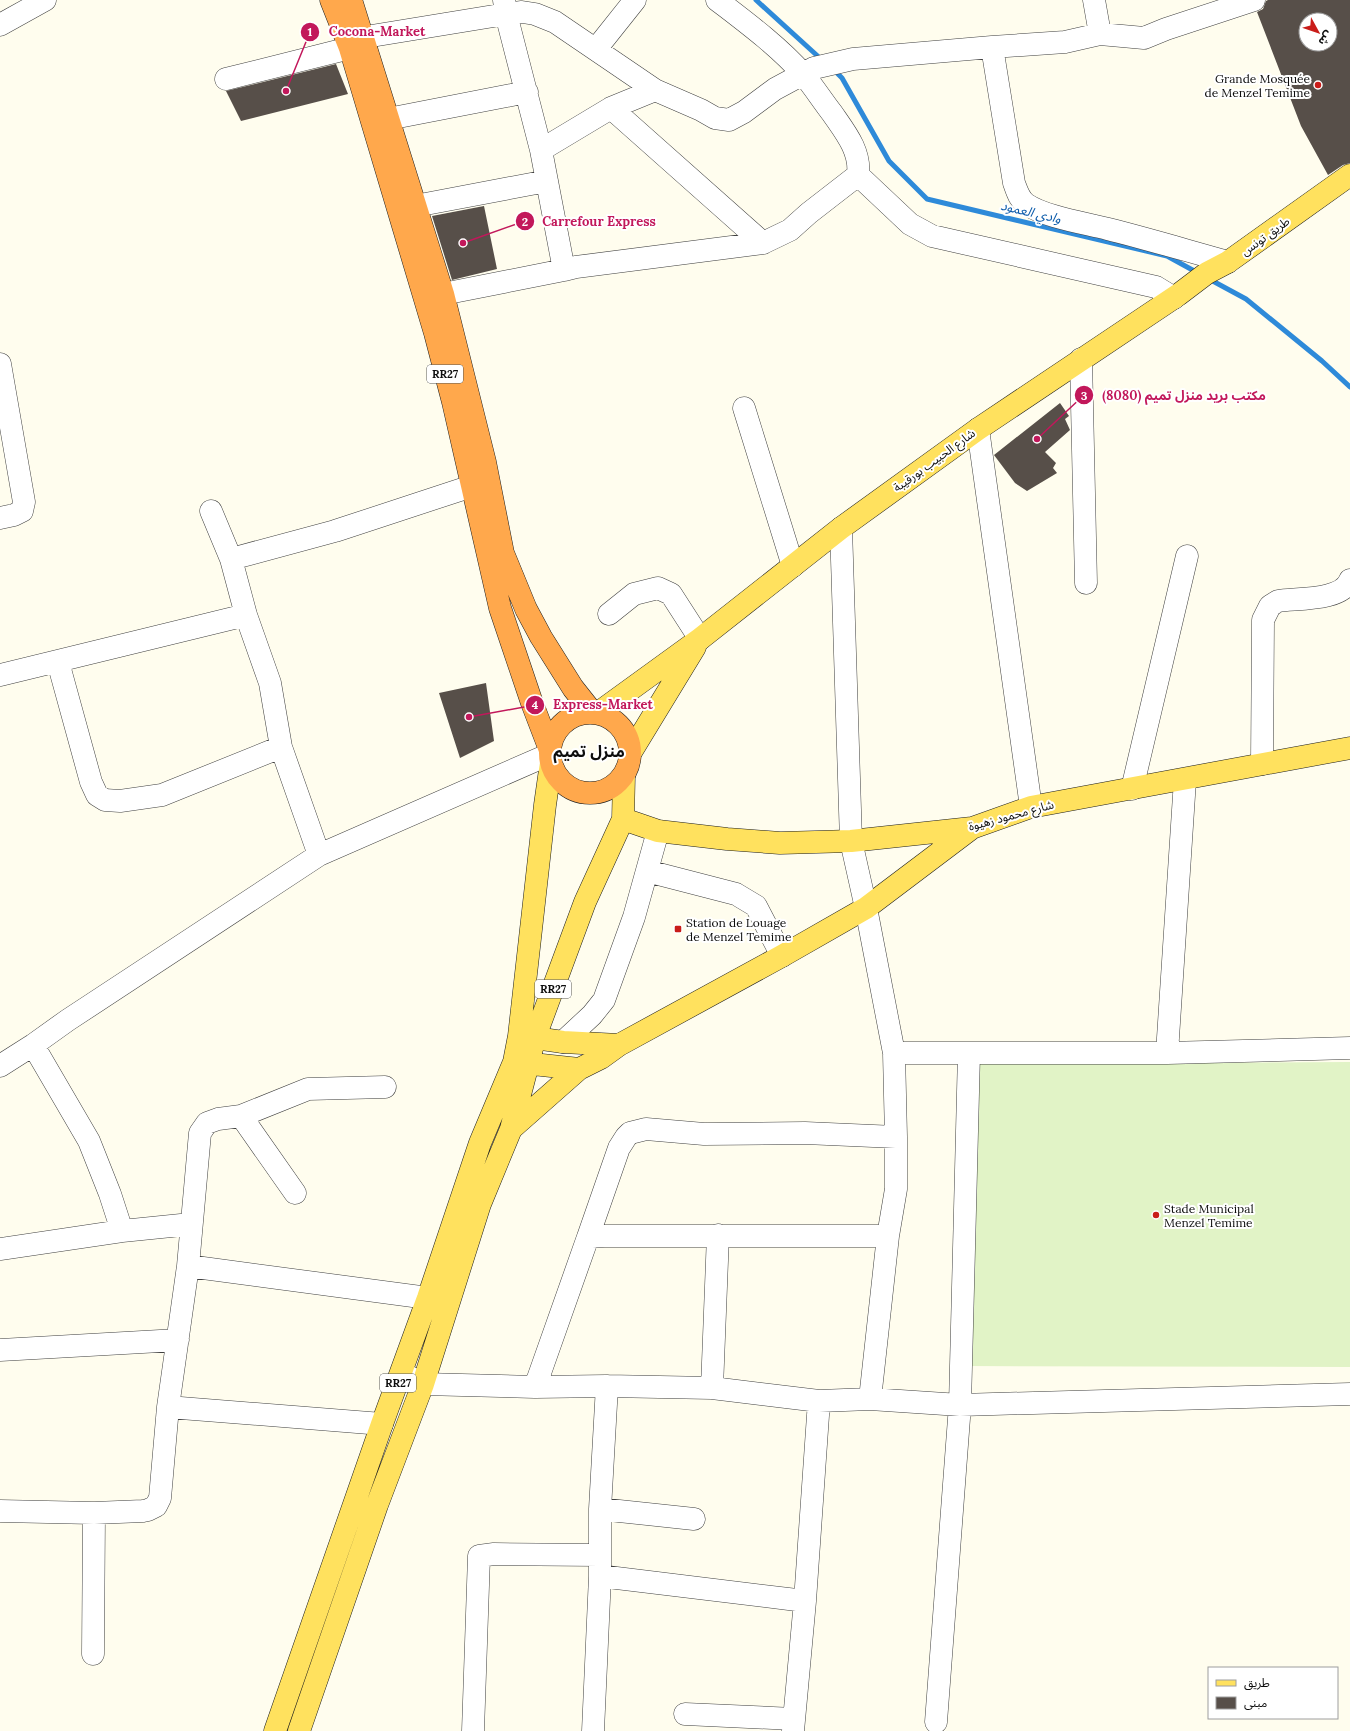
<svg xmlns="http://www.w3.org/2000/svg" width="1350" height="1731" font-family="Lora,'Noto Sans Arabic',serif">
  <rect width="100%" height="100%" fill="#fffdee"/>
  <path fill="#e1f3c6" d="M1350,1062V1367L961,1366L964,1064Z"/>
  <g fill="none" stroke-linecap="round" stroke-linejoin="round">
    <path stroke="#2e8ad9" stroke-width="5" d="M756,0L822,60
      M833,69L842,78L889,161L927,199L1167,256L1198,273
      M1209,279L1246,299L1322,361L1350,387"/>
  </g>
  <path fill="#574f49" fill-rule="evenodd" d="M1268,0H1350V163L1343,165L1328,175L1301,126L1257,12L1263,9L1266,1ZM1306,20H1330V44H1306Z
    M336,64L348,94L241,121L226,91Z
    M484,206L497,269L452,280L432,216Z
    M1060,403L1069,416L1065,419L1070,430L1045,452L1056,463L1053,468L1057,473L1027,491L1015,483L994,455Z
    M486,683L494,741L460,758L439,693Z"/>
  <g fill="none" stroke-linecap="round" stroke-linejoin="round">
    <defs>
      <path id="minor" d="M504,0L506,14L541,150L564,270L576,267L763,243L790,230L809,213L858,175C861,151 845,132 832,113C822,100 813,86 803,74C778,46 747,23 717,0
        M1094,0L1100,34
        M0,25L45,0
        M347,40L506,14L522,12L535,14L555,22L655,90L701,110L715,118L729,120L744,112L775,89L814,68L853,59L992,47L1065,42L1100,34L1144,38L1166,29L1254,0
        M992,47L1014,183C1017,191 1019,199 1026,204C1045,217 1085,223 1108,229C1148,239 1188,251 1228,262
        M596,49L635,0
        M226,79L350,48
        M611,108L763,243
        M388,119L527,92
        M541,150L611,108L655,90
        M858,175L910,224L932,236L1156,287L1174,298
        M415,206L547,181
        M443,294L564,270
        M1081,359L1086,583
        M0,364L24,502L22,511L14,515L0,518
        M744,408L793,566
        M978,429L1031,807
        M211,511L231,559L246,615L270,683L281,747L319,855
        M841,528L851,841L866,908L894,1053L896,1137V1189L888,1236L870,1399
        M231,559L335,531L472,486
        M609,614L634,594L658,588L671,594L700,639
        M58,662L91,782L97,795L105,800L120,801L162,795L281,747
        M0,675L246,615
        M1262,764L1263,620L1270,606L1278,601C1297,598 1342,601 1350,580
        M1132,789L1187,556
        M647,871L736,894L756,906L782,956
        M563,1042L592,1015L604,1000L634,917L658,831
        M33,1045L89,1141L110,1194L122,1231
        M894,1053H1167L1350,1048
        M1167,1053L1185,780
        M0,1066L33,1045L68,1020L319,855L550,754
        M241,1116L295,1193
        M588,1237L619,1148L626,1137L630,1133L646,1129L704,1134L805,1133L896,1137
        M0,1249L122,1231L191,1224
        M188,1266L428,1298
        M0,1350L178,1340
        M402,1373L423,1384L535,1387L607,1386L712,1388L819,1401L870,1399L960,1405L1350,1394
        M535,1387L588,1237L604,1236H888
        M712,1388L718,1235
        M168,1407L382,1424
        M600,1509L694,1519
        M0,1511L94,1513L143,1511L148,1510L156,1506L160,1498L168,1407L188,1266L200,1133L207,1123L218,1119L241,1116L308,1089L385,1087
        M600,1576L805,1601
        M93,1654L94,1513
        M685,1714L794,1719
        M936,1722L960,1405L969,1053
        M473,1731L479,1556L494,1554L599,1555
        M593,1731L600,1576V1509L607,1386
        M793,1731L805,1601L819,1401"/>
      <path id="major" d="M598,713L700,639L841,528L978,429L1178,295L1207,273L1228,262L1350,175
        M631,752L695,647
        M623,819L658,831L727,839L780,843L851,841L972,828L1031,807L1350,748
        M521,1036L563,1042L619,1045
        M514,1062L579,1069L601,1058L619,1045L782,956L866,908L972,828
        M511,1129L579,1069
        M275,1731L382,1424L428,1298L480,1143L514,1062L519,1036L545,805L551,763
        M299,1731L377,1505L423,1384L480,1204L511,1129L535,1037L585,902L623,819L624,776"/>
      <path id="highway" d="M331,0L350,48L435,333L453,402L500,608L532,703L550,750
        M351,0L443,294L485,462L503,553L526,609L541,637L573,688L592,712
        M550 753a40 40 0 1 1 80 0a40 40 0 1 1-80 0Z"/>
    </defs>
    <use href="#minor" stroke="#404040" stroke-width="23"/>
    <use href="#major" stroke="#1e1e1e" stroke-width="23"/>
    <use href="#highway" stroke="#1e1e1e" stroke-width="23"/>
    <use href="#minor" stroke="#fff" stroke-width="22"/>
    <use href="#major" stroke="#ffe15e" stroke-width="22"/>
    <use href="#highway" stroke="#ffa84c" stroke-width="22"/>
  </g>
  <g fill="#c91c19" stroke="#fff" stroke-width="1.5">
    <circle cx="1318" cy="85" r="4"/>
    <rect x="674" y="925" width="8" height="8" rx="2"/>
    <circle cx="1156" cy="1215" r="4"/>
  </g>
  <g text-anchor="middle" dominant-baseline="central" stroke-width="4" stroke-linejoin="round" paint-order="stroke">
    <g fill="#fff" stroke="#565656" stroke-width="1">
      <rect x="427" y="365" width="36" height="18" rx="3"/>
      <rect x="535" y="980" width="36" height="18" rx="3"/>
      <rect x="380" y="1374" width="36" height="18" rx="3"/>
    </g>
    <g font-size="11" font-weight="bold" fill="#0d0d0d">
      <text x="445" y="374">RR27</text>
      <text x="553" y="989">RR27</text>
      <text x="398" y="1383">RR27</text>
    </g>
    <g font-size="12" fill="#0d0d0d" stroke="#fff" text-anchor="start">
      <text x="1310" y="78" text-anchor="end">Grande Mosquée<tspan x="1310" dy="14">de Menzel Temime</tspan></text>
      <text x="686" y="922">Station de Louage<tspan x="686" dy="14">de Menzel Temime</tspan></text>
      <text x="1164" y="1208">Stade Municipal<tspan x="1164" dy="14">Menzel Temime</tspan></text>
    </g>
    <g font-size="12" fill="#0d0d0d" stroke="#fff">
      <text transform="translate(1265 236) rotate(-36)">طريق تونس</text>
      <text transform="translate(934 460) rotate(-36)">شارع الحبيب بورقيبة</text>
      <text transform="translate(1011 815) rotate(-15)">شارع محمود زهيوة</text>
    </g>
    <g font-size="13" font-style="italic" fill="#0c5baa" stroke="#fff">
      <text transform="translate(1031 212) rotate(13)">وادي العمود</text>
    </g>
    <g font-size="16" font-weight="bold" fill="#0d0d0d" stroke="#fff">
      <text x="589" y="751">منزل تميم</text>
    </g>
  </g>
  <path fill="none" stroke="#c2185b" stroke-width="1.5" d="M286 91L310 32M463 243L525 221M1037 439L1084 395M469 717L535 705"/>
  <g fill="#c2185b" stroke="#fff" stroke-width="1.5">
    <circle cx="286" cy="91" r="4"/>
    <circle cx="463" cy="243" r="4"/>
    <circle cx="1037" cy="439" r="4"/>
    <circle cx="469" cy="717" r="4"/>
    <circle cx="310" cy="32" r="10"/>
    <circle cx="525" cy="221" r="10"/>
    <circle cx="1084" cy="395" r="10"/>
    <circle cx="535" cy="705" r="10"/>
  </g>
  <g font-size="12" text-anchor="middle" font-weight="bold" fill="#fff">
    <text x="310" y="36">1</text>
    <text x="525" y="226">2</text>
    <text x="1084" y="400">3</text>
    <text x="535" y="709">4</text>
  </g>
  <g font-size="13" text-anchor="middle" font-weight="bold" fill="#c2185b" stroke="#fff" stroke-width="4" stroke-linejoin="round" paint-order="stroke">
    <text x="377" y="36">Cocona-Market</text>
    <text x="599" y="226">Carrefour Express</text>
    <text x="1184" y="400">مكتب بريد منزل تميم (8080)</text>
    <text x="603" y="709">Express-Market</text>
  </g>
  <rect x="1208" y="1667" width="130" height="52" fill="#ffffff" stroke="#9e9e9e"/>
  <rect x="1216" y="1680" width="20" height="6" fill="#ffe15e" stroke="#9e9e9e"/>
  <text x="1244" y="1687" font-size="12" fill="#0d0d0d">طريق</text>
  <rect x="1216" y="1697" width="20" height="12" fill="#574f49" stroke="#9e9e9e"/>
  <text x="1244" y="1707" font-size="12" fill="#0d0d0d">مبنى</text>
  <g transform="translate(1318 32) rotate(130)"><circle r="19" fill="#ffffff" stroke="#9e9e9e"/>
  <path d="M0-3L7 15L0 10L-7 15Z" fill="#c91c19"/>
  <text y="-6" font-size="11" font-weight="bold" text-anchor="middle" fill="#0d0d0d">ش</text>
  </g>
</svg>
